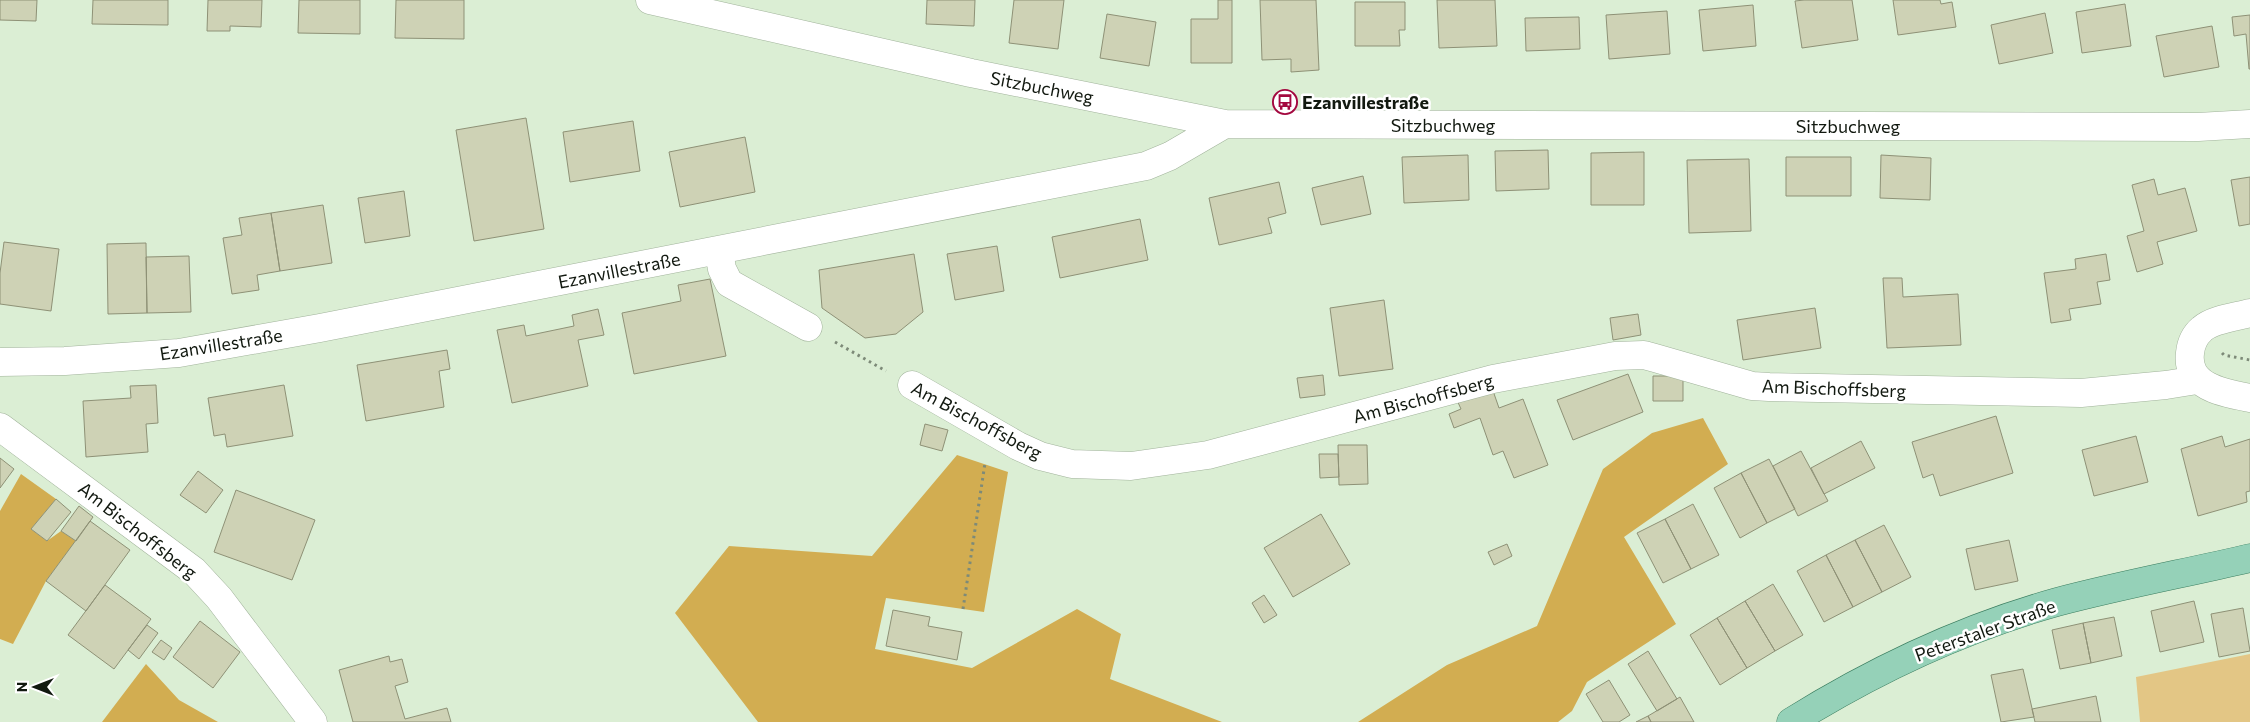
<svg xmlns="http://www.w3.org/2000/svg" width="2250" height="722" font-family="Commissioner,sans-serif">
  <rect width="100%" height="100%" fill="#dbeed4"/>
  <path fill="#e3c685" d="M2250,654V722H2140L2136,677Z"/>
  <path fill="#d2ad51" d="M1703,418L1728,464L1624,537L1676,624L1587,682L1572,711L1558,722H1358L1447,665L1537,626L1603,469L1652,433Z
    M957,455L1008,472L984,612L886,598L875,649L972,668L1077,609L1121,634L1110,679L1222,722H758L675,613L729,546L872,556Z
    M21,474L56,499L31,529L47,541L61,531L76,541L46,581L13,644L0,639V511Z
    M146,664L179,700L218,722H102Z"/>
  <path fill="#ced2b5" stroke="#8e9176" d="M0,0H37L36,21L0,20Z
    M93,0H168V25L92,24Z
    M208,0H262L261,27L230,26V31H207Z
    M299,0H360V34L298,33Z
    M396,0H464V39L395,38Z
    M927,0H975L974,26L926,24Z
    M1014,0H1064L1058,49L1009,43Z
    M1218,0H1232V63H1191V19H1218Z
    M1260,0H1316L1319,70L1291,72V59L1262,60Z
    M1437,0H1495L1497,46L1439,48Z
    M1804,0H1852L1858,40L1802,48L1795,1Z
    M1893,0H1940L1941,4L1952,2L1956,27L1898,35Z
    M1355,2H1405V30H1399L1400,46H1355Z
    M2125,4L2131,46L2082,53L2076,12Z
    M1753,5L1756,46L1703,51L1699,10Z
    M1667,11L1670,54L1609,59L1606,15Z
    M2045,13L2053,53L1999,64L1991,25Z
    M1107,14L1156,22L1149,66L1100,58Z
    M2250,15V69H2249L2246,34L2234,36L2232,17Z
    M1579,17L1580,49L1526,51L1525,18Z
    M2212,26L2219,67L2164,77L2156,36Z
    M526,118L544,229L474,241L456,130Z
    M633,121L640,171L570,182L563,132Z
    M745,137L755,192L680,207L669,152Z
    M1548,150L1549,189L1496,191L1495,151Z
    M1644,152V205H1591V153Z
    M1468,155L1469,200L1404,203L1402,157Z
    M1881,155L1931,158L1930,200L1880,198Z
    M1786,157H1851V196H1786Z
    M1749,159L1751,231L1689,233L1687,160Z
    M1363,176L1371,214L1321,225L1312,188Z
    M2250,177V224L2239,226L2231,180Z
    M2154,179L2158,195L2185,188L2197,231L2157,242L2163,264L2137,272L2127,236L2144,231L2132,185Z
    M1279,182L1286,213L1268,218L1272,233L1219,245L1209,198Z
    M404,191L410,236L365,243L358,198Z
    M323,205L332,263L280,271L271,213Z
    M271,213L280,271L257,275L259,290L232,294L223,238L242,235L239,218Z
    M1140,219L1148,260L1060,278L1052,237Z
    M4,242L59,249L51,311L0,304V273Z
    M146,243L147,313L108,314L107,244Z
    M997,246L1004,291L955,300L947,254Z
    M914,254L923,312L896,334L865,338L822,308L819,270Z
    M2106,254L2110,280L2097,282L2101,304L2069,309L2071,320L2051,323L2044,273L2076,269L2075,259Z
    M189,256L191,312L147,313L146,257Z
    M1883,278H1902L1903,297L1958,294L1961,345L1887,348Z
    M710,279L726,356L634,374L622,313L681,301L678,285Z
    M1384,300L1393,369L1339,376L1330,308Z
    M1815,308L1821,348L1743,360L1737,320Z
    M598,309L604,335L578,340L588,386L512,403L497,330L524,325L526,336L574,326L572,315Z
    M1638,314L1641,335L1613,340L1610,318Z
    M447,350L450,369L439,371L444,407L366,421L357,365Z
    M1628,374L1643,412L1573,440L1557,400Z
    M1323,375L1325,395L1300,398L1297,378Z
    M1653,376H1683V401H1653Z
    M156,385L158,423L146,424L148,452L86,457L83,401L131,398L130,386Z
    M284,385L293,436L227,447L225,434L214,436L208,398Z
    M1491,385L1499,408L1523,399L1548,465L1514,478L1503,451L1493,455L1480,418L1454,428L1449,414L1461,409L1456,398Z
    M1996,416L2013,473L1940,496L1933,474L1923,478L1912,442Z
    M925,424L948,430L942,451L920,445Z
    M2136,436L2148,482L2094,496L2082,450Z
    M2222,436L2225,447L2250,439V491L2246,492L2247,502L2198,516L2181,449Z
    M1861,441L1875,468L1824,494L1811,468Z
    M1338,445H1367L1368,484L1339,485Z
    M1801,451L1828,501L1798,516L1773,466Z
    M1319,454H1338L1339,477L1320,478Z
    M0,458L14,469L0,488Z
    M1769,459L1795,509L1767,523L1741,473Z
    M198,471L223,490L206,513L180,495Z
    M1741,473L1767,523L1740,538L1714,488Z
    M236,490L315,520L292,580L214,552Z
    M56,499L71,512L47,541L31,529Z
    M1693,504L1719,555L1691,569L1665,519Z
    M79,506L93,517L76,541L61,531Z
    M1321,514L1350,564L1293,597L1264,548Z
    M1665,519L1691,569L1663,583L1637,533Z
    M90,521L130,550L86,611L46,581Z
    M1884,525L1911,577L1882,592L1855,540Z
    M1855,540L1882,592L1853,607L1826,555Z
    M2009,540L2018,581L1975,590L1966,549Z
    M1507,544L1512,556L1494,565L1488,552Z
    M1826,555L1853,607L1824,622L1797,571Z
    M1773,584L1803,635L1775,651L1745,601Z
    M105,585L151,619L114,669L68,635Z
    M1264,595L1277,615L1264,623L1252,603Z
    M1745,601L1775,651L1747,668L1717,618Z
    M2194,601L2204,642L2160,652L2151,611Z
    M2243,608L2250,651L2219,657L2211,614Z
    M893,610L930,617L928,626L962,632L957,660L886,646Z
    M2114,617L2122,656L2091,663L2083,623Z
    M1717,618L1747,668L1720,685L1690,635Z
    M200,621L240,652L213,688L173,657Z
    M2083,623L2091,663L2060,669L2052,630Z
    M147,625L158,633L139,659L128,650Z
    M161,640L172,648L164,660L152,652Z
    M1648,651L1677,699L1657,711L1628,664Z
    M389,656L390,662L402,659L408,682L395,686L405,719L447,708L451,722H353L339,670Z
    M2023,669L2034,717L2001,722L1991,675Z
    M1609,680L1630,715L1619,722H1603L1586,694Z
    M2096,696L2101,722H2035L2032,709Z
    M1680,697L1694,722H1651L1648,716Z
    M1648,716L1651,722H1636Z"/>
  <g fill="none" stroke-linecap="round" stroke-linejoin="round">
    <defs>
      <path id="minor" d="M650,0L971,73L1225,124L2198,127L2250,124
        M719,251L722,269L729,283L808,327
        M2250,313C2236,317 2213,319 2202,329C2195,335 2191,343 2190,353C2186,387 2224,393 2250,398
        M0,362L65,361L179,353L320,328L1146,166L1170,156L1225,124
        M912,385L1018,446L1040,456L1072,464L1131,466L1208,455L1493,379L1615,356L1644,355L1655,358L1752,386L1769,387L2081,393L2166,385L2197,380
        M0,427L194,571L219,598L313,722"/>
      <path id="major" d="M1791,722C1873,671 1964,628 2057,602C2121,585 2186,573 2250,558"/>
    </defs>
    <use href="#minor" stroke="#a1b39b" stroke-width="29"/>
    <use href="#major" stroke="#3a7d5f" stroke-width="29"/>
    <path stroke="#7d8a78" stroke-width="3" stroke-dasharray="2.5 4" stroke-linecap="butt" d="M835,342L886,371
      M2222,353L2224,355L2250,360
      M963,609L985,463"/>
    <use href="#minor" stroke="#fff" stroke-width="28"/>
    <use href="#major" stroke="#95d1b8" stroke-width="28"/>
  </g>
  <defs>
    <symbol id="bus-ring" viewBox="-11 -11 22 22"><circle r="9.5" fill="#fff" stroke="#a3083f" stroke-width="1.5"/><path d="M-5-6H5V4H4V6H2V4H-2V6H-4V4H-5ZM-3.5-4V0h7V-4ZM-3.5 1.2v1.5H-2V1.2ZM2 1.2v1.5H3.5V1.2Z" fill="#a3083f"/></symbol>
  </defs>
  <g fill-rule="evenodd">
    <use href="#bus-ring" x="1271" y="88" width="28" height="28"/>
  </g>
  <g text-anchor="middle" dominant-baseline="central" stroke-width="5" stroke-linejoin="round" paint-order="stroke">
    <g font-size="18" fill="#121910" stroke="#fff">
      <text transform="translate(1042 87) rotate(11)">Sitzbuchweg</text>
      <text x="1443" y="125">Sitzbuchweg</text>
      <text x="1848" y="126">Sitzbuchweg</text>
      <text transform="translate(619 270) rotate(-11)">Ezanvillestraße</text>
      <text transform="translate(221 344) rotate(-9)">Ezanvillestraße</text>
      <text transform="translate(1834 388) rotate(2)">Am Bischoffsberg</text>
      <text transform="translate(1423 398) rotate(-15)">Am Bischoffsberg</text>
      <text transform="translate(977 420) rotate(28)">Am Bischoffsberg</text>
      <text transform="translate(138 530) rotate(38)">Am Bischoffsberg</text>
      <text transform="translate(1985 630) rotate(-20)">Peterstaler Straße</text>
    </g>
    <g font-size="18" font-weight="bold" fill="#121910" stroke="#fff" text-anchor="start">
      <text x="1302" y="102">Ezanvillestraße</text>
    </g>
  </g>
  <g transform="translate(35 687) rotate(270)" stroke="#ffffff" stroke-width="4" paint-order="stroke">
  <path d="M0-4L9 19L0 12L-9 19Z" fill="#121910"/>
  <text y="-8" font-size="14" font-weight="bold" text-anchor="middle" fill="#121910">N</text>
  </g>
</svg>
